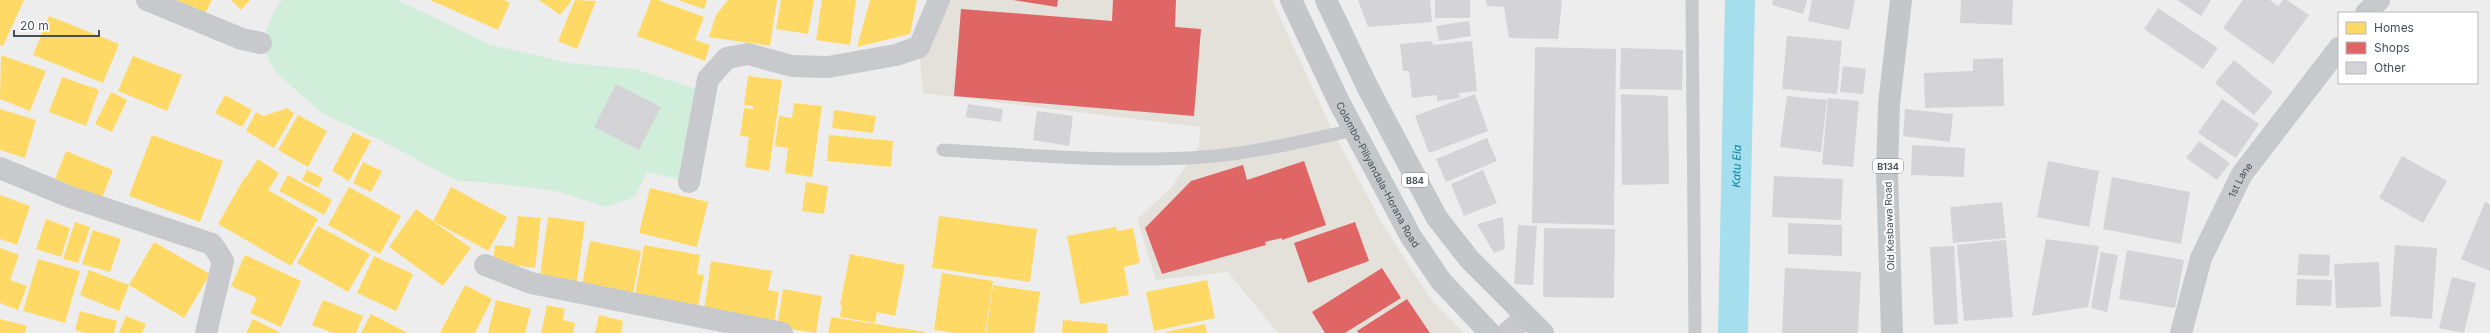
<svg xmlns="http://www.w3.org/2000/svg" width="2490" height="333" font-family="Inter,sans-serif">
  <rect width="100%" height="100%" fill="#eeeded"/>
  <path fill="#e3e1da" d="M939,0H1272L1333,132L1383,225L1430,298L1464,333H1278L1228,272L1156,280L1137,219L1171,188L1199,147L1200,127L923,93L919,47Z"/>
  <path fill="#d1eedb" d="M284,0H398L488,44L569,63L635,69L706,92L689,182L647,172L635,197L606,207L556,191L480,182L457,181L382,141L322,113L275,72L261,43L278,3Z"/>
  <path fill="#ffd966" d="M0,0H24L3,46L0,45Z
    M177,0H212L204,15Z
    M231,0H250L241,10Z
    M430,0H504L510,3L498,30Z
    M539,0H572L560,15Z
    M575,0L596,1L577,49L558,41Z
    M651,0H658L704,17L695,40L710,45L705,61L637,36Z
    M678,0H707L704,9Z
    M728,0H777L770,46L709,37L716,15Z
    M781,0H814L808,34L776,29Z
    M822,0H856L850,45L816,40Z
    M870,0H917L910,34L857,47Z
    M49,16L119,44L103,83L33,55Z
    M1,55L46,71L30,111L0,99Z
    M133,56L182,75L167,111L118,91Z
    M748,76L782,80L769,171L745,167L749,137L740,136L744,108L753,109V106L744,105Z
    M62,77L99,90L86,126L49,112Z
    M111,92L127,100L112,132L95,124Z
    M225,95L252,110L242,127L215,113Z
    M794,103L822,106L812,177L785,173L788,148L775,146L779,116L792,118Z
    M288,108L294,114L274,148L246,131L256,112L263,116Z
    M0,109L36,120L25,158L0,150Z
    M834,110L876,116L873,133L832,128Z
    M298,115L327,131L308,167L278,150Z
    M353,132L371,141L349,181L332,171Z
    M152,135L223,161L200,222L129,196Z
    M829,135L893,141L891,167L827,161Z
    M66,151L113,170L102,198L55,179Z
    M258,159L279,173L268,190L318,219L291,266L218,224L245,177L254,182L246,177Z
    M363,162L382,171L371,192L353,183Z
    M307,170L323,178L318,188L302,180Z
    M288,175L332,200L324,215L279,191Z
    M806,182L828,186L824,214L802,211Z
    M349,187L401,216L380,254L328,225Z
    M451,187L507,217L488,251L433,221Z
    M650,188L708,202L697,247L639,233Z
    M0,195L30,206L17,245L0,239Z
    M416,209L471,248L443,286L389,247Z
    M518,216L541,218L535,268L493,262L495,245L514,247Z
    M939,216L1037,229L1030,282L932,268Z
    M548,217L585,222L577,281L540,276Z
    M46,219L70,228L61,257L36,249Z
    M75,222L90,227L78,263L63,259Z
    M318,226L370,254L348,292L297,263Z
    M1116,227L1117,231L1133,228L1140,263L1124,267L1129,295L1080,304L1067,236Z
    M93,230L121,239L110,272L82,264Z
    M590,241L641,251L633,294L582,285Z
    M154,242L210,274L184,318L129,285Z
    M644,245L700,255L697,274L704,275L698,306L635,295Z
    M0,248L19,255L10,280L27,286L18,310L0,303Z
    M850,254L905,265L895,316L877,312L875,323L840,317L842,305H840Z
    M245,255L301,281L281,327L250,313L257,298L231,286Z
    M374,256L413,274L396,311L357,293Z
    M38,259L80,271L65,323L23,311Z
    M711,261L772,271L768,290L779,292L774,324L704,310Z
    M89,270L129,285L119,311L80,295Z
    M942,273L993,281L985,333H955L934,330Z
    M1207,280L1215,318L1154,331L1146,292Z
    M465,285L492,299L475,333H440Z
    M993,285L1040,292L1034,333H986Z
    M783,289L822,296L816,333L777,327Z
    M323,300L363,316L356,333H333L312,325Z
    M496,300L531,309L525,333H488Z
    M547,305L565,309L563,320L575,323L573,333H541Z
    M80,311L117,321L114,333H85L75,330Z
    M371,314L408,333H361Z
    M599,315L623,321L621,333H595Z
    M126,316L146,324L142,333H119Z
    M831,317L925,332V333H828Z
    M0,319L27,326L25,333H0Z
    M253,319L281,333H246Z
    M1063,320L1108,324L1107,333H1062Z
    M1205,324L1207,333H1165V332Z"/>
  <path fill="#e06666" d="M1013,0H1058L1057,7Z
    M1113,0H1176L1175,27L1201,29L1194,116L954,96L961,9L1112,21Z
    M1304,161L1326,225L1282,240V238L1265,242L1266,245L1162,274L1145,228L1191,181L1243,165L1247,180Z
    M1355,222L1369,261L1308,283L1294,243Z
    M1382,268L1401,298L1345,333H1325L1312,312Z
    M1407,299L1430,333H1359L1357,331Z"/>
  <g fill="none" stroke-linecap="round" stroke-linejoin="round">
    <path stroke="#a5deec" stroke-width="30" id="s1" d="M1733,333L1740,0"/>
  </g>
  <path fill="#d4d4d6" d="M1358,0H1430L1432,22L1368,27Z
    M1435,0H1470V18H1435Z
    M1486,0H1562L1558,39L1509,38L1504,7L1487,6Z
    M1773,0H1807L1803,14L1772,5Z
    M1812,0H1855L1849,30L1808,21Z
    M1961,0H2013L2012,25L1960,23Z
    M2177,0H2211L2201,16Z
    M2243,0H2270L2278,6L2283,0H2287L2309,15L2273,64L2223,28Z
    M2158,8L2218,48L2203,69L2144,29Z
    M1469,21L1471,36L1439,41L1436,26Z
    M1787,36L1842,41L1837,94L1782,89Z
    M1432,41L1433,45L1472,41L1477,91L1459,93L1460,98L1437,101V95L1412,98L1409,71H1403L1400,44Z
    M1535,47L1616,49L1614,225L1532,223Z
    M1621,48L1683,50L1682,90L1620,89Z
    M2003,58L2004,106L1925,108L1924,73L1973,71V59Z
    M2234,60L2273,92L2254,115L2215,83Z
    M1843,66L1866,69L1863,94L1840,92Z
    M616,84L661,107L639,150L594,127Z
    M1475,94L1488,131L1429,153L1415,116Z
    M1621,94L1668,96L1669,184L1622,185Z
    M1787,96L1827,100L1821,152L1780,147Z
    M1828,98L1859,101L1853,167L1822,164Z
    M2222,99L2259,124L2236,158L2198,133Z
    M968,104L1003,109L1001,122L966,117Z
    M1905,109L1953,114L1950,142L1903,136Z
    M1037,111L1073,116L1069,146L1033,140Z
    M1487,138L1497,161L1446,182L1436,159Z
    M2199,141L2230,163L2217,180L2186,158Z
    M1912,145L1965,148L1964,177L1911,175Z
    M2402,156L2447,181L2423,223L2379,198Z
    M2048,161L2099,171L2089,227L2037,217Z
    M1483,170L1497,203L1464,216L1451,184Z
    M1774,176L1843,179L1841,220L1772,217Z
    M2112,177L2190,192L2181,244L2103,229Z
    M2002,202L2006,238L1953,243L1950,207Z
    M2485,202L2490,204V271L2461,259Z
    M1503,217L1505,249L1494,253L1477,224Z
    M1788,223L1842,225V256L1788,254Z
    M1518,225L1537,226L1533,285L1514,284Z
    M1544,228L1615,229L1614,298L1543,297Z
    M2046,239L2099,246L2088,307L2032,316Z
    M2006,240L2013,317L1964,321L1957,245Z
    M2395,245L2437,248L2432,319L2390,316Z
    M1954,246L1958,324L1934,325L1930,247Z
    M2127,250L2184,260L2175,308L2119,299Z
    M2101,252L2118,255L2107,312L2091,308Z
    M2299,254L2330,255L2329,276L2297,275Z
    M2379,262L2381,307L2336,308L2334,264Z
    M1785,268L1861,272L1858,333H1782Z
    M2452,277L2476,283L2464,333L2439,328Z
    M2297,279L2332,280L2331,306L2296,305Z"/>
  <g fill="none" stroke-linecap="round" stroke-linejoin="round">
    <path stroke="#c7c9cc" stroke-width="13" d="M1692,0L1695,333
      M943,150C1030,155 1118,163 1204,157C1255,153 1304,141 1354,130"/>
    <g stroke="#c7c9cc" stroke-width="22">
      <path d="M147,0L242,39L261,43"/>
      <path d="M2366,13L2379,0"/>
      <path d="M0,168L70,197L212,244L223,261L206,333"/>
      <path d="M689,182L708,79L727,58L748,54L792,66L828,67L896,55L919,47L939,0"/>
      <path d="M485,265L531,283L782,333"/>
      <path d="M1507,333L1526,317"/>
      <path id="s2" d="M2181,333L2201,258L2242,174L2339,48"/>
    </g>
    <g stroke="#c4c7ca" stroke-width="22">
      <path id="s3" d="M1291,0L1339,102L1410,235L1441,281L1490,333"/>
      <path d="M1326,0L1368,88L1437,218L1470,260L1543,333"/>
      <path d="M1892,333L1887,173L1889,104L1901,0"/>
    </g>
  </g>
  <g text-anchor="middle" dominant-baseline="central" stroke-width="4" stroke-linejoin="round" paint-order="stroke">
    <g fill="#fff" stroke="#7d848b" stroke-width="1">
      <rect x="1873" y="159" width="30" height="14" rx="3"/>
      <rect x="1402" y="173" width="26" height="14" rx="3"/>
    </g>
    <g font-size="9" font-weight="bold" fill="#455059">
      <text x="1888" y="166">B134</text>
      <text x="1415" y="180">B84</text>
    </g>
    <g font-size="10" fill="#455059" stroke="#fff">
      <text stroke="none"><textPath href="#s3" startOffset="195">Colombo-Piliyandala-Horana Road</textPath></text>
      <text stroke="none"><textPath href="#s2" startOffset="165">1st Lane</textPath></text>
      <text transform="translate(1889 226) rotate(-92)">Old Kesbawa Road</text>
    </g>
    <g font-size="11" font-style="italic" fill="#0c819e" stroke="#fff">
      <text stroke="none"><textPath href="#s1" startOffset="167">Katu Ela</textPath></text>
    </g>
  </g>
  <rect x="2338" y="12" width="140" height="72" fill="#ffffff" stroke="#b5b9bd"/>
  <rect x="2346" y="22" width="20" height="12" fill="#ffd966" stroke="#b5b9bd"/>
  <text x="2374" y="32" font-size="12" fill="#455059">Homes</text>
  <rect x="2346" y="42" width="20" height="12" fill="#e06666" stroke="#b5b9bd"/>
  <text x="2374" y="52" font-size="12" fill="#455059">Shops</text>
  <rect x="2346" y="62" width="20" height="12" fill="#d4d4d6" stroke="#b5b9bd"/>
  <text x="2374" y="72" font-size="12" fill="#455059">Other</text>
  <path d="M14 30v6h85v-6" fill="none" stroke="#455059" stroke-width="2"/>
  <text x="20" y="30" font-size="12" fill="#455059" stroke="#ffffff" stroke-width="3" paint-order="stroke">20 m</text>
</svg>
